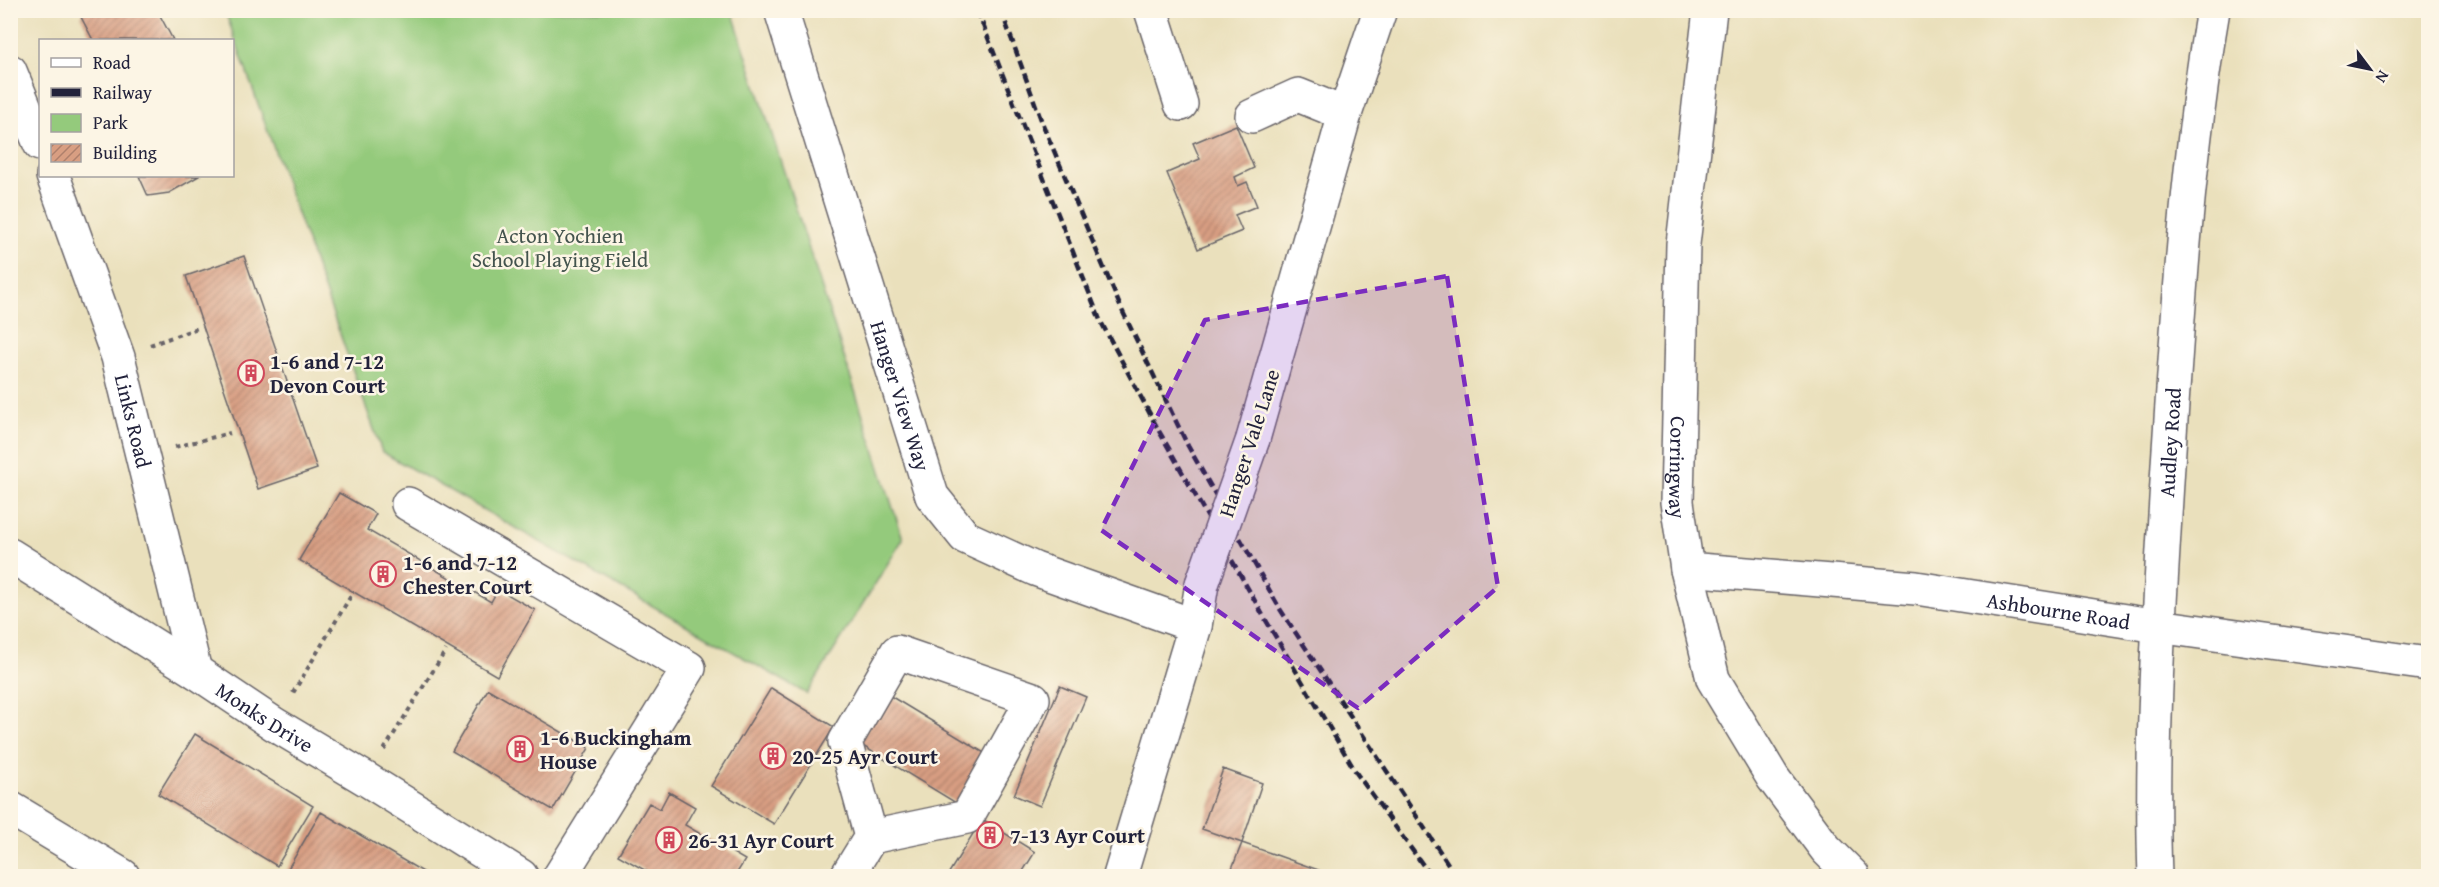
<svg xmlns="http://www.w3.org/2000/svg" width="2439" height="887" font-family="'Gentium Book Plus',serif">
  <defs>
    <pattern id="building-hatch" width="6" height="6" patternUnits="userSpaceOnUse" patternTransform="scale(1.5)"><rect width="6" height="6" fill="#d89e82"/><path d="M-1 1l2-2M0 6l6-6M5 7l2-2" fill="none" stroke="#af806c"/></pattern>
  </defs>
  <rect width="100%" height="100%" fill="#fcf5e5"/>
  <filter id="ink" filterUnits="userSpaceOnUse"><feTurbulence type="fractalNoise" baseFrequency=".0167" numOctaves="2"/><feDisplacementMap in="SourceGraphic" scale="12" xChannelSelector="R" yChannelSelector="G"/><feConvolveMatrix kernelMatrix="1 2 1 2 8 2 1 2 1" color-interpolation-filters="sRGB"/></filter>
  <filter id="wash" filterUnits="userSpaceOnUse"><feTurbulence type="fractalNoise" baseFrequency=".008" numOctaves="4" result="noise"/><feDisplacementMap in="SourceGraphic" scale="24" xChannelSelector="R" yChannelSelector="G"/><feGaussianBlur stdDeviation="1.35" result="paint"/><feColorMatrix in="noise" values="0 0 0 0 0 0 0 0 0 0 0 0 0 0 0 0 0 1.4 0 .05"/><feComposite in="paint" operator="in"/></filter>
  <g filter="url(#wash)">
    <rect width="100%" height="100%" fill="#eae0bc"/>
    <path fill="#94ca7c" stroke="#5b765c" stroke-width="1.5" d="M225,11H732L903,539L807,694L382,452Z"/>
    <g id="blocks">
      <path fill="url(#building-hatch)" d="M85,10H157L173,40H93L81,17Z
        M1236,125L1254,168L1235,177L1238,186L1247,182L1257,206L1235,215L1242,231L1198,249L1167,173L1200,159L1193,143Z
        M139,176H199L169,193L148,196Z
        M244,256L317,469L258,489L186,276Z
        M339,493L376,514L367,530L491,602L498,589L535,610L497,676L299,560Z
        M1060,686L1086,697L1040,806L1014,795Z
        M771,688L834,727L774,824L711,786Z
        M488,689L589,748L553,810L452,751Z
        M887,694L986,754L956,803L858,743Z
        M195,734L313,806L277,866L158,794Z
        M1223,769L1262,783L1242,843L1202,829Z
        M669,792L695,807L685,825L745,860L735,876H655L618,855L649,803L660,809Z
        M321,812L430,876H293L286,872Z
        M982,819L1035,852L1020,876H947Z
        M1242,843L1330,874L1331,876H1229Z"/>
    </g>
  </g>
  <g filter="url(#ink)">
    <use href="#blocks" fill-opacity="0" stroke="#686468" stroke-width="1.5"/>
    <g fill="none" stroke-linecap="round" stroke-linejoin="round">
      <defs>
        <g id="minor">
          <path id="s1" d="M781,10L932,496L965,537L1035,569L1195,626"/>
          <path d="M1151,10L1181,104"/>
          <path id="s2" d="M1710,10L1683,244L1677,502L1687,569L1713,679L1773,778L1826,849L1853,876"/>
          <path d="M10,71L40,144"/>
          <path d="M1252,116L1298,95L1345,114"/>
          <path id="s3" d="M53,176L118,357L195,671"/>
          <path d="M1253,439L1345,114L1380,10"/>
          <path d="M408,504L689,668L560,876"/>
          <path id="s4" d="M10,555L195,671L274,724L366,779L521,876"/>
          <path id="s5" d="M1687,569L1916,588L2158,626L2428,664"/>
          <path d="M10,808L123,876"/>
          <path d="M847,876L871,837L967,817L1033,699L897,652L845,742L871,837"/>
          <path d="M1120,876L1195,626L1202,584"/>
          <path id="s6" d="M2155,876C2150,740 2160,602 2168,465C2178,313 2187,161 2213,10"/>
        </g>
      </defs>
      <use href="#minor" stroke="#686468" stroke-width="36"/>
      <path stroke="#686468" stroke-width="4" stroke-dasharray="4.5 4.5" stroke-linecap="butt" d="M150,345L198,328
        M175,447L230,433
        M293,693L352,594
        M384,750L446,650"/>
      <use href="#minor" stroke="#fff" stroke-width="33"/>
      <path stroke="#22223b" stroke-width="4.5" stroke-dasharray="9 4.5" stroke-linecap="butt" d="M977,10L1100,320L1159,431L1264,617L1357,774L1431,876
        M1001,10L1043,125L1121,308L1188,446L1280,609L1456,876"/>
      <defs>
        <path id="minor-bridge" d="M1202,584L1253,439"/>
      </defs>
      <use href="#minor-bridge" stroke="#686468" stroke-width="36" stroke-linecap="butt"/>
      <use href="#minor-bridge" stroke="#fff" stroke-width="33"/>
    </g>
  </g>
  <path fill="#7b2cbf" fill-opacity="0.2" stroke="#7b2cbf" stroke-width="4.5" stroke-dasharray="12 8" stroke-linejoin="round" d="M1447,276L1498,587L1358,708L1101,530L1205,320Z"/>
  <defs>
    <symbol id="building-ring" viewBox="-11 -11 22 22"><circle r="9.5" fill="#fcf5e5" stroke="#d1495b" stroke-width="1.5"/><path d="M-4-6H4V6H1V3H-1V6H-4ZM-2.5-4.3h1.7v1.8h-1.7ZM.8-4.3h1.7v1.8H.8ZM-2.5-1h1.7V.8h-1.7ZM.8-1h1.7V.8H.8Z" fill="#d1495b"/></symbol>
  </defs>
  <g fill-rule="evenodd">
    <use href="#building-ring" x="236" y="358" width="30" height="30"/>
    <use href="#building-ring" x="368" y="559" width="30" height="30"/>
    <use href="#building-ring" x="505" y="734" width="30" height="30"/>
    <use href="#building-ring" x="758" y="741" width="30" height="30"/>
    <use href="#building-ring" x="975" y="820" width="30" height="30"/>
    <use href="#building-ring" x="654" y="825" width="30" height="30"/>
  </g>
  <g text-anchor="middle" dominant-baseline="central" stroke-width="5" stroke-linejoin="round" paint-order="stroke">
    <g font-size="21" fill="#44544e" stroke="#fcf5e5">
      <text x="560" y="235">Acton Yochien<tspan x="560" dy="24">School Playing Field</tspan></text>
    </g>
    <g font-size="21" font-weight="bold" fill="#22223b" stroke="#fcf5e5" text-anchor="start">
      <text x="270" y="361">1-6 and 7-12<tspan x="270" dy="24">Devon Court</tspan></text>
      <text x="403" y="562">1-6 and 7-12<tspan x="403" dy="24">Chester Court</tspan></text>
      <text x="540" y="737">1-6 Buckingham<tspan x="540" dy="24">House</tspan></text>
      <text x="792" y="756">20-25 Ayr Court</text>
      <text x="1010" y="835">7-13 Ayr Court</text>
      <text x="688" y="840">26-31 Ayr Court</text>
    </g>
    <g font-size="21" fill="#22223b" stroke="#fcf5e5">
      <text stroke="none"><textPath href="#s1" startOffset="404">Hanger View Way</textPath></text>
      <text stroke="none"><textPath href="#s3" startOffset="258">Links Road</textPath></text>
      <text transform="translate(1249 443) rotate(-72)">Hanger Vale Lane</text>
      <text stroke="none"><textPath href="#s6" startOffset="434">Audley Road</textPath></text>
      <text stroke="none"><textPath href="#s2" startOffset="459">Corringway</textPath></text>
      <text stroke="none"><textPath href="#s5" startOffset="374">Ashbourne Road</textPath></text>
      <text stroke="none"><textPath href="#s4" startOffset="302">Monks Drive</textPath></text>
    </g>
  </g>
  <rect width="2439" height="887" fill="none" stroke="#fcf5e5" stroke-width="36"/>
  <rect x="39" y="39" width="195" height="138" fill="#fcf5e5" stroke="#a5a1a1" stroke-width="1.5"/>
  <rect x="51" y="58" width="30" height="9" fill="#ffffff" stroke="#a5a1a1" stroke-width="1.5"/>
  <text x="93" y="69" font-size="18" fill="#22223b">Road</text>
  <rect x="51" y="88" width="30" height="9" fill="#22223b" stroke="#a5a1a1" stroke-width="1.5"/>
  <text x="93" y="99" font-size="18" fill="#22223b">Railway</text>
  <rect x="51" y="114" width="30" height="18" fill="#94ca7c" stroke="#a5a1a1" stroke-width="1.5"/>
  <text x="93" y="129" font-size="18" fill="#22223b">Park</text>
  <rect x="51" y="144" width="30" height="18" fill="url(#building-hatch)" stroke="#a5a1a1" stroke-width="1.5"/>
  <text x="93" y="159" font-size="18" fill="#22223b">Building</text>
  <g transform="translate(2370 69) rotate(122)" stroke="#fcf5e5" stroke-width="4.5" paint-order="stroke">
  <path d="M0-4.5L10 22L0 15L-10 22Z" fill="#22223b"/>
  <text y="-9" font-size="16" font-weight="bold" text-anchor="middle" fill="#22223b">N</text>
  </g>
</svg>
